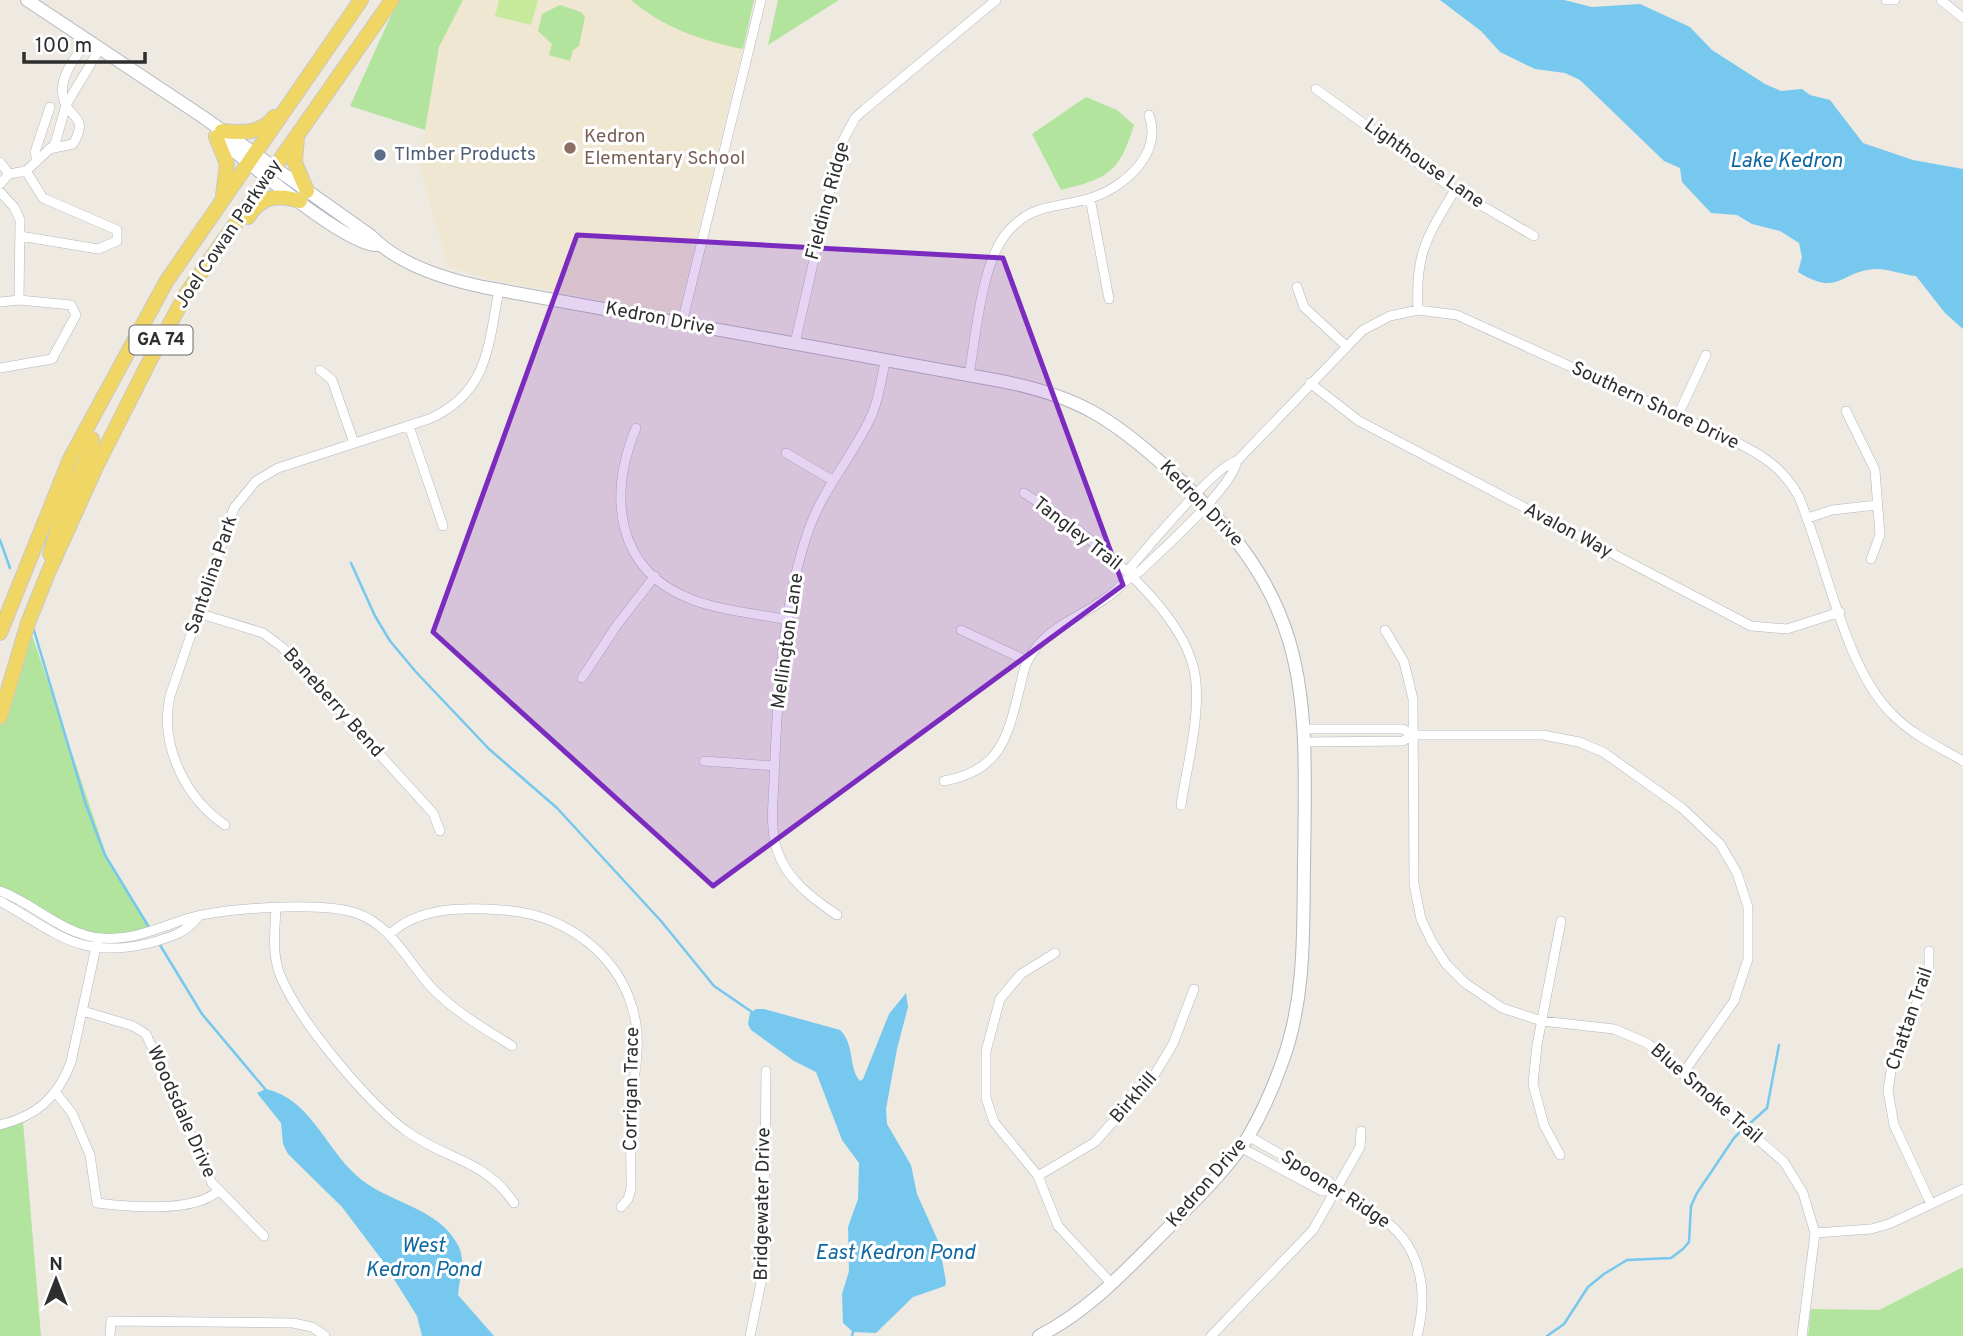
<svg xmlns="http://www.w3.org/2000/svg" width="1963" height="1336" font-family="Overpass,sans-serif">
  <rect width="100%" height="100%" fill="#eee9e1"/>
  <path fill="#efe7d1" d="M463,0H754L678,314L494,280L448,267L419,165L439,47Z"/>
  <path fill="#b3e49e" d="M398,0H463L439,47L425,130L350,106Z
    M631,0H754L743,49C702,41 662,27 631,0Z
    M778,0H839L768,45Z
    M560,5L581,12L585,17L579,46L573,50L570,61L549,55L552,44L538,31L542,14Z
    M1086,97L1117,110L1134,125C1119,173 1109,178 1061,190L1032,134Z
    M28,623L108,860L153,931L109,938L59,924L0,890V717Z
    M23,1121L41,1336H0V1124Z
    M1963,1267V1336H1808L1811,1309L1879,1310Z"/>
  <path fill="#c5ea9b" d="M499,0H538L531,25L495,16Z"/>
  <path fill="#76c8ee" d="M1440,0H1564L1592,7L1640,4L1690,27L1712,50L1765,84L1781,91L1802,89L1810,95L1830,100L1863,143L1913,160L1963,169V329L1945,313L1916,276C1903,275 1890,269 1877,269C1840,270 1840,298 1798,272L1802,257L1799,243L1780,231L1752,224L1737,215L1711,213L1682,182L1680,168L1664,161L1580,80L1565,73L1535,69L1500,52L1481,31Z
    M906,993L908,1007L897,1049L886,1109L887,1124L911,1165L917,1194L939,1243L946,1282L945,1286L913,1297L876,1333L853,1332L843,1323L842,1294L849,1271L848,1227L858,1199L859,1163L842,1140L816,1072L794,1061L751,1030L748,1024L750,1013L756,1009H764L840,1030C855,1044 848,1067 860,1081L863,1079L889,1014Z
    M266,1089C309,1098 325,1147 356,1175C387,1204 439,1206 459,1247C466,1263 459,1279 458,1295L494,1336H422L417,1316L382,1260L342,1207L288,1154L283,1144L281,1123L257,1093Z"/>
  <g fill="none" stroke-linecap="round" stroke-linejoin="round">
    <path stroke="#76c8ee" stroke-width="2.5" d="M0,540L10,568
      M351,563L375,616L390,641L416,672L489,749L557,808L661,921L714,986L752,1012
      M33,627L86,805L105,855L150,929
      M160,945L202,1014L265,1089
      M1747,1126L1767,1108L1779,1045
      M852,1336L853,1332
      M1547,1336L1564,1324L1588,1287L1604,1274L1627,1260L1671,1258L1683,1249L1689,1242L1691,1206L1697,1193L1734,1138L1742,1130"/>
    <defs>
      <path id="street" d="M1886,0H1895
        M1941,0L1963,18
        M1316,89L1455,190L1534,236
        M49,149L73,144C91,114 66,119 63,96C59,76 76,57 87,41
        M37,161L35,152L50,107
        M0,162L9,174
        M0,184L9,174L26,171L55,144L66,105L99,50
        M0,192L14,207L20,220L19,300
        M1090,198L1109,299
        M20,236L98,249L117,241V230L43,198L26,171
        M1297,287L1304,307L1345,345
        M0,302L19,300L71,305L76,315L52,359L0,368
        M1418,310C1415,253 1427,237 1455,190
        M682,323L761,0
        M795,343L840,146L855,118L865,109L996,0
        M320,370L332,380L354,443
        M969,375C976,335 981,267 1005,235C1031,202 1056,209 1091,198C1125,187 1163,153 1149,115
        M1310,383L1359,421L1751,626L1787,629L1840,612
        M1846,411L1875,470L1880,535L1871,559
        M1678,415L1706,355
        M409,426L443,526
        M636,428C608,496 615,571 693,600C723,611 758,614 789,620
        M786,453L832,480
        M1024,493C1081,529 1191,610 1196,683C1199,723 1187,766 1181,805
        M1808,518L1832,510L1877,505
        M1129,576L1131,567C1147,548 1219,462 1237,461
        M198,613L263,633L282,647L433,813L440,831
        M961,630L1027,661
        M1385,630L1404,662L1413,699L1414,884L1421,919L1432,942L1446,964L1465,983L1502,1008L1542,1021L1614,1029L1647,1043L1784,1162L1803,1193L1815,1233L1802,1336
        M582,678L617,625L655,576
        M1305,729H1403L1412,735H1543L1579,742L1603,752L1682,808L1720,844L1737,873L1748,907V959L1734,1001L1684,1072
        M1305,742L1403,741L1412,735
        M704,761L775,766
        M944,781C999,771 1007,740 1019,691C1022,680 1023,669 1028,660C1046,626 1078,619 1106,598C1119,590 1125,578 1139,572C1161,551 1232,488 1237,461L1363,330L1390,316L1418,310L1457,315L1734,441C1762,455 1782,467 1798,495C1826,559 1843,665 1892,714C1911,734 1939,747 1963,761
        M225,825C185,798 159,744 170,696L234,508L256,481L278,468L429,419C488,393 488,347 499,290
        M0,891C35,904 62,934 100,938C130,941 156,929 183,920C218,908 321,901 356,913C395,927 407,963 434,990C457,1013 485,1029 512,1046
        M0,901C57,933 80,960 150,943C168,938 186,933 197,918
        M276,908C275,929 272,952 279,972C296,1018 369,1105 409,1133C448,1160 485,1160 514,1203
        M837,915C812,898 787,880 777,850C770,828 773,803 774,781C777,702 782,604 809,529C824,486 856,453 873,412C879,396 882,378 885,361
        M391,933C420,907 464,907 502,910C567,914 625,957 636,1024C640,1049 634,1074 632,1099C630,1129 631,1159 631,1189L628,1199L621,1207
        M1929,951V973L1892,1064L1888,1091L1894,1125L1931,1204
        M1055,953L1021,974L1000,999L986,1051V1098L994,1122L1038,1176L1058,1226L1112,1284
        M83,1011L133,1026L146,1034L212,1183L264,1236
        M56,1093L72,1113L90,1155L97,1203C130,1207 191,1213 217,1192
        M0,1125C37,1116 58,1097 71,1062L98,938
        M1248,1136L1328,1181C1341,1197 1360,1204 1377,1215C1421,1243 1429,1289 1417,1336
        M1240,1147L1322,1191H1336
        M1560,1155L1544,1125L1533,1084L1537,1045L1561,921
        M1038,1176L1095,1142L1155,1074L1173,1044L1194,989
        M1815,1233L1871,1229L1889,1224L1963,1189
        M110,1336L111,1321L293,1323L312,1327L325,1336
        M750,1336L764,1268L766,1071
        M1211,1336L1313,1230L1360,1147L1361,1131"/>
      <path id="secondary" d="M27,0L203,117L371,236C398,264 445,279 483,287L1001,381C1077,396 1112,418 1169,470C1311,598 1307,683 1304,863C1303,929 1306,996 1283,1060C1274,1086 1262,1113 1248,1137C1226,1171 1196,1199 1168,1228C1127,1269 1090,1310 1039,1336
        M215,136C244,158 349,249 379,245"/>
      <path id="primary" d="M222,131C242,133 261,134 274,117
        M297,136L295,163L307,191
        M216,137L227,164L223,196
        M248,217C261,196 277,194 300,201
        M50,554L63,511L91,448L92,439L82,437
        M0,633L70,459L166,282L361,0
        M0,717L28,623L48,573L96,467L148,364L186,294L392,0"/>
    </defs>
    <use href="#street" stroke="#b4b6c0" stroke-width="10"/>
    <use href="#secondary" stroke="#b4b6c0" stroke-width="14"/>
    <use href="#primary" stroke="#c9c9c9" stroke-width="16"/>
    <use href="#street" stroke="#fff" stroke-width="9"/>
    <use href="#secondary" stroke="#fff" stroke-width="12"/>
    <use href="#primary" stroke="#efd665" stroke-width="14"/>
  </g>
  <path fill="#7b2cbf" fill-opacity="0.2" stroke="#7b2cbf" stroke-width="5" stroke-linejoin="round" d="M577,235L1003,258L1123,585L713,886L433,632Z"/>
  <circle fill="#8d6e63" stroke="#fff" stroke-width="2.5" cx="570" cy="148" r="7"/>
  <circle fill="#5c6f8a" stroke="#fff" stroke-width="2.5" cx="380" cy="155" r="7"/>
  <g text-anchor="middle" dominant-baseline="central" stroke-width="6" stroke-linejoin="round" paint-order="stroke">
    <rect fill="#fff" stroke="#6d6d6d" stroke-width="2" x="129.5" y="325.5" width="63" height="29" rx="5"/>
    <g font-size="18" font-weight="bold" fill="#2e2e2e">
      <text x="161" y="340">GA 74</text>
    </g>
    <g font-size="19" fill="#785e54" stroke="#fff" text-anchor="start">
      <text x="584" y="137">Kedron<tspan x="584" dy="22">Elementary School</tspan></text>
    </g>
    <g font-size="19" fill="#4e5e75" stroke="#fff" text-anchor="start">
      <text x="394" y="155">TImber Products</text>
    </g>
    <g font-size="19" fill="#2e2e2e" stroke="#fff">
      <text transform="translate(1424 164) rotate(35)">Lighthouse Lane</text>
      <text transform="translate(828 201) rotate(-75)">Fielding Ridge</text>
      <text transform="translate(229 234) rotate(-56)">Joel Cowan Parkway</text>
      <text transform="translate(660 319) rotate(11)">Kedron Drive</text>
      <text transform="translate(1655 406) rotate(25)">Southern Shore Drive</text>
      <text transform="translate(1201 504) rotate(46)">Kedron Drive</text>
      <text transform="translate(1568 531) rotate(28)">Avalon Way</text>
      <text transform="translate(1077 534) rotate(38)">Tangley Trail</text>
      <text transform="translate(212 575) rotate(-71)">Santolina Park</text>
      <text transform="translate(788 641) rotate(-82)">Mellington Lane</text>
      <text transform="translate(333 703) rotate(48)">Baneberry Bend</text>
      <text transform="translate(1910 1019) rotate(-71)">Chattan Trail</text>
      <text transform="translate(632 1089) rotate(-89)">Corrigan Trace</text>
      <text transform="translate(1706 1094) rotate(41)">Blue Smoke Trail</text>
      <text transform="translate(1134 1098) rotate(-49)">Birkhill</text>
      <text transform="translate(181 1112) rotate(66)">Woodsdale Drive</text>
      <text transform="translate(1207 1183) rotate(-49)">Kedron Drive</text>
      <text transform="translate(1335 1190) rotate(33)">Spooner Ridge</text>
      <text transform="translate(763 1204) rotate(-89)">Bridgewater Drive</text>
    </g>
    <g font-size="21" font-style="italic" fill="#0f67a0" stroke="#fff">
      <text x="1786" y="161">Lake Kedron</text>
      <text x="423" y="1246">West<tspan x="423" dy="24">Kedron Pond</tspan></text>
      <text x="895" y="1253">East Kedron Pond</text>
    </g>
  </g>
  <g transform="translate(56 1280)" stroke="#ffffff" stroke-width="5" paint-order="stroke">
  <path d="M0-5L12 26L0 18L-12 26Z" fill="#2e2e2e"/>
  <text y="-10" font-size="19" font-weight="bold" text-anchor="middle" fill="#2e2e2e">N</text>
  </g>
  <path d="M24 52v10h121v-10" fill="none" stroke="#2e2e2e" stroke-width="3.5"/>
  <text x="35" y="52" font-size="21" fill="#2e2e2e" stroke="#ffffff" stroke-width="5" paint-order="stroke">100 m</text>
</svg>
